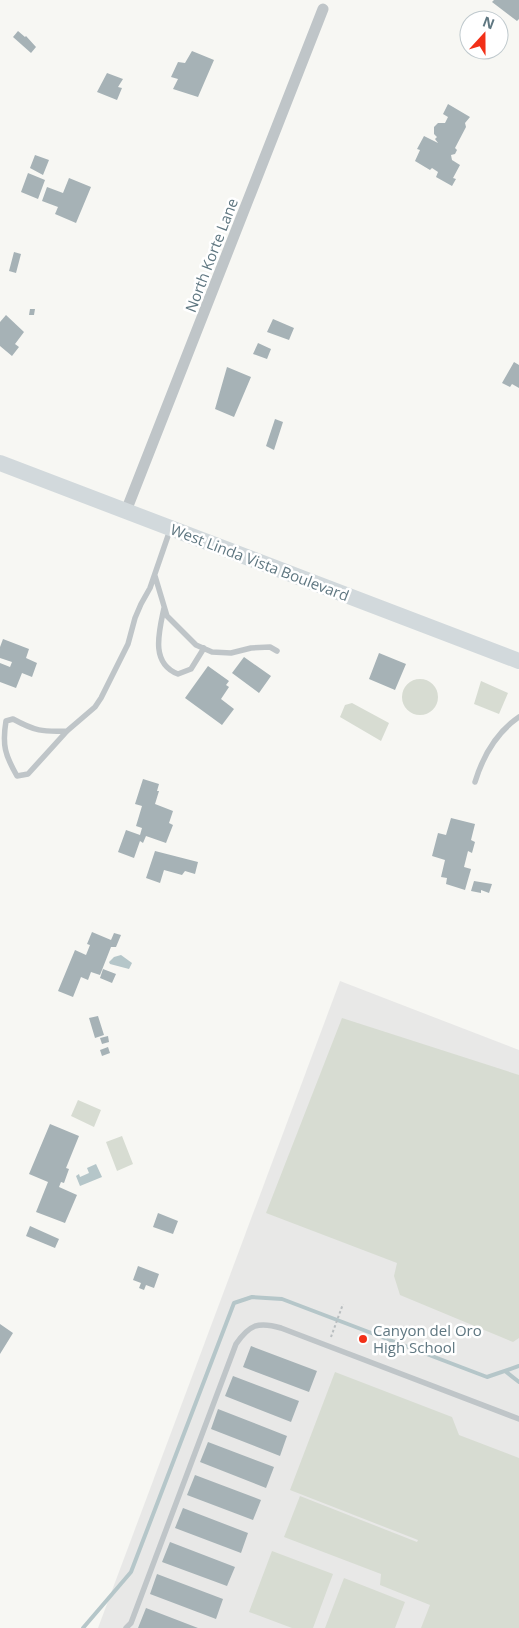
<svg xmlns="http://www.w3.org/2000/svg" width="519" height="1628" font-family="'Open Sans',sans-serif">
  <rect width="100%" height="100%" fill="#f7f7f3"/>
  <path fill="#e8e8e7" d="M340,981L519,1050V1628H98Z"/>
  <path fill="#d7dcd2" d="M402 697a18 18 0 1 1 36 0a18 18 0 1 1-36 0Z
    M481,681L508,693L499,714L474,704Z
    M352,703L389,723L381,741L340,717L345,705Z
    M342,1018L519,1075V1338L513,1342L400,1295L394,1276L397,1263L266,1213Z
    M78,1100L101,1110L94,1127L71,1116Z
    M122,1136L133,1164L117,1171L106,1142Z
    M335,1372L452,1417L459,1435L519,1458V1628H421L430,1605L380,1585L381,1574L284,1537L300,1496L417,1542L418,1540L290,1490Z
    M272,1551L333,1574L313,1628H292L249,1612Z
    M344,1578L405,1602L395,1628H325Z"/>
  <path fill="#b5c6c9" d="M121,955L132,963L129,969L110,964L109,962L114,957Z
    M96,1164L102,1177L80,1186L76,1176L79,1174L80,1177L89,1173L87,1168Z"/>
  <g fill="none" stroke-linecap="round" stroke-linejoin="round">
    <path stroke="#b5c6c9" stroke-width="4" d="M505,1371L519,1382
      M83,1628L131,1572L234,1303L252,1297L282,1299L487,1377L519,1366"/>
  </g>
  <path fill="#a6b2b6" d="M494,0H519V19L517,21L492,2Z
    M18,31L25,37L26,36L36,47L31,53L13,37Z
    M192,51L214,60L198,97L173,89L178,79L171,77L178,62L185,63Z
    M107,73L123,79L118,87L122,88L117,100L97,92Z
    M448,104L470,117L465,123L466,127L455,148L457,150L455,154L451,155L452,160L460,165L453,178L456,179L452,186L436,177L438,172L432,168L430,170L415,161L420,150L417,149L424,136L438,143L435,139L437,137L434,134V127L438,123H445L448,117L443,114Z
    M35,155L49,160L43,175L30,168Z
    M28,173L45,180L38,199L21,192Z
    M69,178L91,187L76,223L55,214L58,207L42,201L47,187L63,193Z
    M14,252L21,254L16,273L9,271Z
    M30,309H35L34,315H29Z
    M6,315L24,332L15,344L19,347L12,356L0,346V322Z
    M273,319L294,328L289,340L267,332Z
    M258,343L271,349L267,359L253,354Z
    M514,362L519,365V388L512,384L510,387L502,383Z
    M227,367L251,377L234,417L215,409Z
    M275,419L283,422L274,450L266,446Z
    M3,639L29,649L26,658L37,663L32,677L22,673L16,688L0,682V663L10,667L12,662L0,658V647Z
    M379,653L406,664L395,690L369,679Z
    M244,657L271,676L259,693L232,673Z
    M208,666L229,681L226,685L229,687L221,699L234,709L222,725L185,698Z
    M143,779L159,784L157,791H159L155,804L173,811L169,823L173,825L166,843L146,836L143,843L140,841L134,858L118,852L126,830L140,835L142,828L136,826L142,806L135,804Z
    M451,818L475,824L471,840L475,842L472,853L468,851L464,867L471,869L465,890L446,884L447,878L441,877L445,860L432,856L438,833L446,835Z
    M155,851L198,862L195,874L185,871L182,875L164,870L160,883L146,878Z
    M474,881L492,884L489,893L481,890V893L471,891Z
    M92,932L111,940L114,933L121,935L116,947H111L100,975L91,972L88,980L81,977L73,997L58,991L75,950L86,955L90,945L87,944Z
    M103,969L116,974L112,983L100,978Z
    M98,1016L104,1035L95,1038L89,1018Z
    M108,1036L109,1042L102,1044L100,1038Z
    M108,1047L110,1053L102,1056L100,1050Z
    M50,1124L79,1136L66,1168L69,1169L64,1183L61,1182L59,1187L77,1195L65,1223L36,1212L48,1182L29,1174Z
    M158,1213L178,1221L173,1234L153,1227Z
    M30,1226L59,1239L55,1248L26,1236Z
    M138,1266L159,1274L154,1288L146,1285L144,1290L139,1288L141,1283L133,1280Z
    M0,1324L13,1333L0,1354Z
    M251,1346L317,1371L309,1392L243,1367Z
    M233,1376L299,1401L291,1422L225,1396Z
    M218,1409L287,1436L280,1456L211,1429Z
    M208,1442L274,1467L266,1488L200,1462Z
    M195,1475L261,1500L253,1520L187,1495Z
    M183,1508L248,1533L241,1553L175,1528Z
    M170,1542L235,1567L227,1586L162,1562Z
    M157,1574L223,1599L216,1619L150,1594Z
    M146,1608L198,1628H138Z"/>
  <g fill="none" stroke-linecap="round" stroke-linejoin="round">
    <path stroke="#b9bec0" stroke-width="2" stroke-dasharray="2.5 2.5" stroke-linecap="butt" d="M331,1337L343,1304"/>
    <path stroke="#bfc5c8" stroke-width="5.5" d="M155,576L167,616L196,645L212,652L231,653L251,648L270,647L277,651
      M164,608C159,632 150,663 178,674L191,669L204,648
      M67,731C42,732 35,731 13,719L6,721C2,745 5,755 17,776L28,774L67,731L95,707L101,698L128,644L135,618L141,604L150,588L170,530
      M475,782C483,756 497,732 519,717
      M126,1628L131,1623L236,1344C249,1325 258,1321 281,1328L519,1419"/>
    <path stroke="#bfc5c8" stroke-width="11" d="M126,511L323,9"/>
    <path stroke="#d2d9dc" stroke-width="16" d="M0,463L519,661"/>
  </g>
  <circle fill="#f23018" stroke="#fff" stroke-width="2" cx="363" cy="1339" r="5"/>
  <g text-anchor="middle" dominant-baseline="central" stroke-width="5" stroke-linejoin="round" paint-order="stroke">
    <g font-size="15" fill="#5f7781" stroke="#fff">
      <text transform="translate(211 255) rotate(-69)">North Korte Lane</text>
      <text transform="translate(260 562) rotate(21)">West Linda Vista Boulevard</text>
    </g>
    <g font-size="15" fill="#5f7781" stroke="#fff" text-anchor="start">
      <text x="373" y="1330">Canyon del Oro<tspan x="373" dy="17">High School</tspan></text>
    </g>
  </g>
  <g transform="translate(484 35) rotate(21)"><circle r="24" fill="#ffffff" stroke="#bfc9cd"/>
  <path d="M0-4L9 19L0 12L-9 19Z" fill="#f23018"/>
  <text y="-8" font-size="14" font-weight="bold" text-anchor="middle" fill="#5f7781">N</text>
  </g>
</svg>
